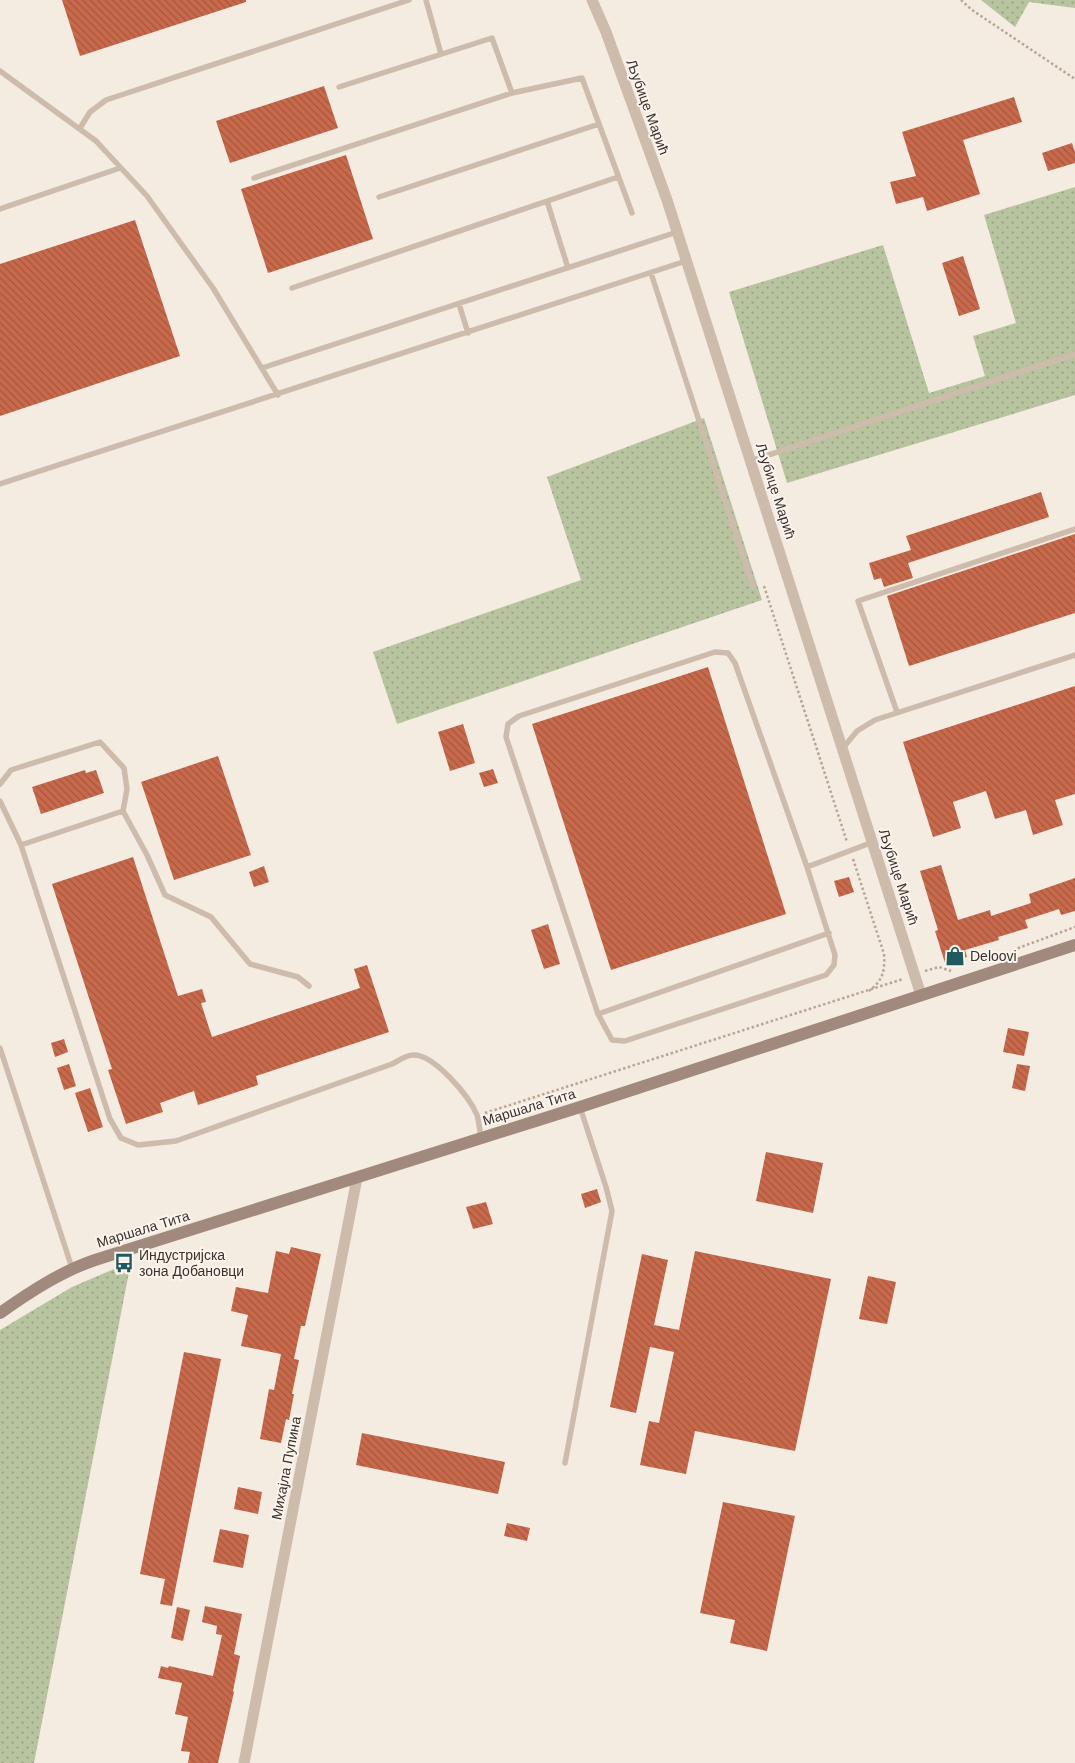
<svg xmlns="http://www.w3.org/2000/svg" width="1075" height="1763" font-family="Arial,sans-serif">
  <defs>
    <pattern id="grass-dots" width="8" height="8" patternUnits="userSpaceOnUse" patternTransform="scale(1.25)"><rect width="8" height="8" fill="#b8c4a0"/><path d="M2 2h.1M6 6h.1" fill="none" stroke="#97a083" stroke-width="1.8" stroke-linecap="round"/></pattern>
    <pattern id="building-back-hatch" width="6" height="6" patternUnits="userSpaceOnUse" patternTransform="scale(1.25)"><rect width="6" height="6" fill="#c8694b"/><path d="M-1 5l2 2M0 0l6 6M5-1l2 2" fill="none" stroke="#a4573f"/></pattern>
  </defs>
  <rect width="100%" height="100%" fill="#f4ebe1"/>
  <path fill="url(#grass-dots)" d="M981,0H1075V8L1029,2L1015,27Z
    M1075,187V395L787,483L729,292L883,245L929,393L985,376L973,336L1016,323L984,215Z
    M704,418L762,600L397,724L373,652L581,580L547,477Z
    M114,1269L116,1275L129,1272L34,1763H0V1330L72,1287Z"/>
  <path fill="url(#building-back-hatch)" d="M62,0H246V2L80,56Z
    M324,86L338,128L230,163L216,121Z
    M1014,97L1022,122L963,140L980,194L927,211L923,197L896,204L890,182L916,176L902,132Z
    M1072,143L1075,152V163L1048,171L1042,153Z
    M346,155L373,239L268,273L241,189Z
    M135,220L180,356L0,416V264Z
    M963,256L980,309L959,316L942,263Z
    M1041,492L1049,517L908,563L913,578L884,587L881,578L874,580L869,563L911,550L906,536Z
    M1075,534V613L909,666L887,596Z
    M708,667L786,914L611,970L532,724Z
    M1075,686V794L1055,800L1063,825L1033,835L1026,810L995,819L986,791L953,802L961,828L933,837L903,742Z
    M463,724L475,763L450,771L438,732Z
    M218,756L251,855L174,880L141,782Z
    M493,769L498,783L484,787L479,773Z
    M85,770L86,773L96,770L104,793L41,814L32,787Z
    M133,857L178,996L202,989L206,1002L201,1003L212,1037L360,988L354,969L367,965L389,1032L256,1076L258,1085L198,1105L194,1091L160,1103L163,1112L126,1124L108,1070L112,1069L52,884Z
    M941,865L958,920L990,910L991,916L1031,903L1029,894L1075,878V911L1061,915L1059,909L1025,920L1028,928L998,937L999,940L965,950L967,957L945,963L935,931L938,930L920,871Z
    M264,866L269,882L254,887L249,872Z
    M849,877L854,892L839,897L834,881Z
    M548,924L560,964L544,969L531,930Z
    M1008,1028L1029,1032L1024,1056L1003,1052Z
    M64,1039L68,1052L55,1057L51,1043Z
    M69,1064L76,1086L64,1090L57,1068Z
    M1017,1064L1030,1066L1025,1091L1012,1088Z
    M90,1088L103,1127L88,1132L75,1093Z
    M766,1152L823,1163L813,1213L756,1201Z
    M597,1189L601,1202L585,1208L581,1194Z
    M486,1202L493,1224L473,1229L466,1207Z
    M291,1247L321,1254L305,1326H301L294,1359L299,1360L292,1394H294L289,1420L286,1419L281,1443L260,1439L269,1389L274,1390L281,1354L241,1346L248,1315L231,1311L236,1287L268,1293L276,1251L289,1254Z
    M695,1251L831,1279L795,1451L695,1431L686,1474L640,1465L649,1421L659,1423L674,1352L650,1347L636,1413L610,1407L642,1254L668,1260L654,1325L679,1330Z
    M868,1276L896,1282L887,1324L859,1319Z
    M184,1352L221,1359L172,1606L160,1604L165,1579L140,1574Z
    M362,1433L505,1462L498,1494L356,1465Z
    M238,1487L262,1492L258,1514L234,1509Z
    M723,1502L795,1516L767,1651L730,1643L735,1620L700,1613Z
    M507,1523L530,1528L527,1541L504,1536Z
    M220,1529L249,1535L243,1568L213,1562Z
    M205,1606L242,1614L234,1654L240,1656L233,1691L234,1692L218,1763H188L190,1752L181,1751L188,1717L175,1714L182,1683L158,1678L161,1666L168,1668L169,1666L213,1676L222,1635L216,1634L217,1626L202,1622Z
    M177,1607L190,1610L183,1641L171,1638Z"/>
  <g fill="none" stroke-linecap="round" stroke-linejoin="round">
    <path stroke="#b9a596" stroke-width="2.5" stroke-dasharray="2.5 2.5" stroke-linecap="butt" d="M961,0L972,10L1075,79
      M764,586L847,842
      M853,859L884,954C885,972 883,980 869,991
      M1013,950L1075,927
      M925,971L939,967L951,971
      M485,1113L903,979"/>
    <path stroke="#cdbbac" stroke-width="5.5" d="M426,0L441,54
      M0,71L96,141L147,196L213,288L278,395
      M339,87L492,38L512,93
      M80,128L90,112L106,100L409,0
      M254,178L512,93L582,78L632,213
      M379,197L599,124
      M547,201L568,268
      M0,209L120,168
      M651,273L753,587
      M292,288L618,177
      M459,304L468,333
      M262,368L677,232
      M750,461L1075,354
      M0,484L686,261
      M897,712L858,601L1075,529
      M843,748L857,731L875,720L1075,655
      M0,784L11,770L100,742L124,768L127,789L123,811L147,855L165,895L211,917L250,964L298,977L309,986
      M0,801L21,845L110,1119L121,1138L138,1145L176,1141L392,1064C398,1061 406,1055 413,1055C434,1054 469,1096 477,1115C479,1122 480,1131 481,1138
      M21,845L123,811
      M807,867L835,955L834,965L826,975L625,1041L612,1040L598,1014L506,737L508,724L519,716L715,652L728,653L735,663L807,867L873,842
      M598,1014L829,933
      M0,1048L72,1268
      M565,1463L612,1211L606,1187L580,1107"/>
    <path stroke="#cdbbac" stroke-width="11" d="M592,0L606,32L667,200L921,995
      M244,1763L357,1178"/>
    <path stroke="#a18a7d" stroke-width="12" d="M0,1313C30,1292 60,1272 95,1260L580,1107L1075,945"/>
  </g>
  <defs>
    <symbol id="shop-bare" viewBox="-9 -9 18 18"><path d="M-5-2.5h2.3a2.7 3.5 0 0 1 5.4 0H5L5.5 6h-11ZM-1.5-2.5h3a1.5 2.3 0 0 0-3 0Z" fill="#1f5a5e" stroke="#fbf5ee" stroke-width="2.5" paint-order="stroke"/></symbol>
    <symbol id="bus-bare" viewBox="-9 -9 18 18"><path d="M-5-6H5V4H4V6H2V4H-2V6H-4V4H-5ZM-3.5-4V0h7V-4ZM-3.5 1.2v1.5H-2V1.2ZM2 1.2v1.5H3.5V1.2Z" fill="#1f5a5e" stroke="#fbf5ee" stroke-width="2.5" paint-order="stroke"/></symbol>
  </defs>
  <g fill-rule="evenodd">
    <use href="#shop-bare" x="941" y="942" width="28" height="28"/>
    <use href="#bus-bare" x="110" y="1249" width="28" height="28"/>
  </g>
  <g text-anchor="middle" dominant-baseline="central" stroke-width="4" stroke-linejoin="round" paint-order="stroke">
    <g font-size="14" fill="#3b302b" stroke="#fbf5ee">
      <text transform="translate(648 107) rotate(70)">Љубице Марић</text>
      <text transform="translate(776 491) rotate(72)">Љубице Марић</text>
      <text transform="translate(899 877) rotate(72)">Љубице Марић</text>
      <text transform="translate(529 1107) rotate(-17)">Маршала Тита</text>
      <text transform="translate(143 1229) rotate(-17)">Маршала Тита</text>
      <text transform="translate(286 1468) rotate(-79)">Михајла Пупина</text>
    </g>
    <g font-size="14" fill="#3b302b" stroke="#fbf5ee" text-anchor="start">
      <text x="970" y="956">Deloovi</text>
      <text x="139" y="1255">Индустријска<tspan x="139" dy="16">зона Добановци</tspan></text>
    </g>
  </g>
</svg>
